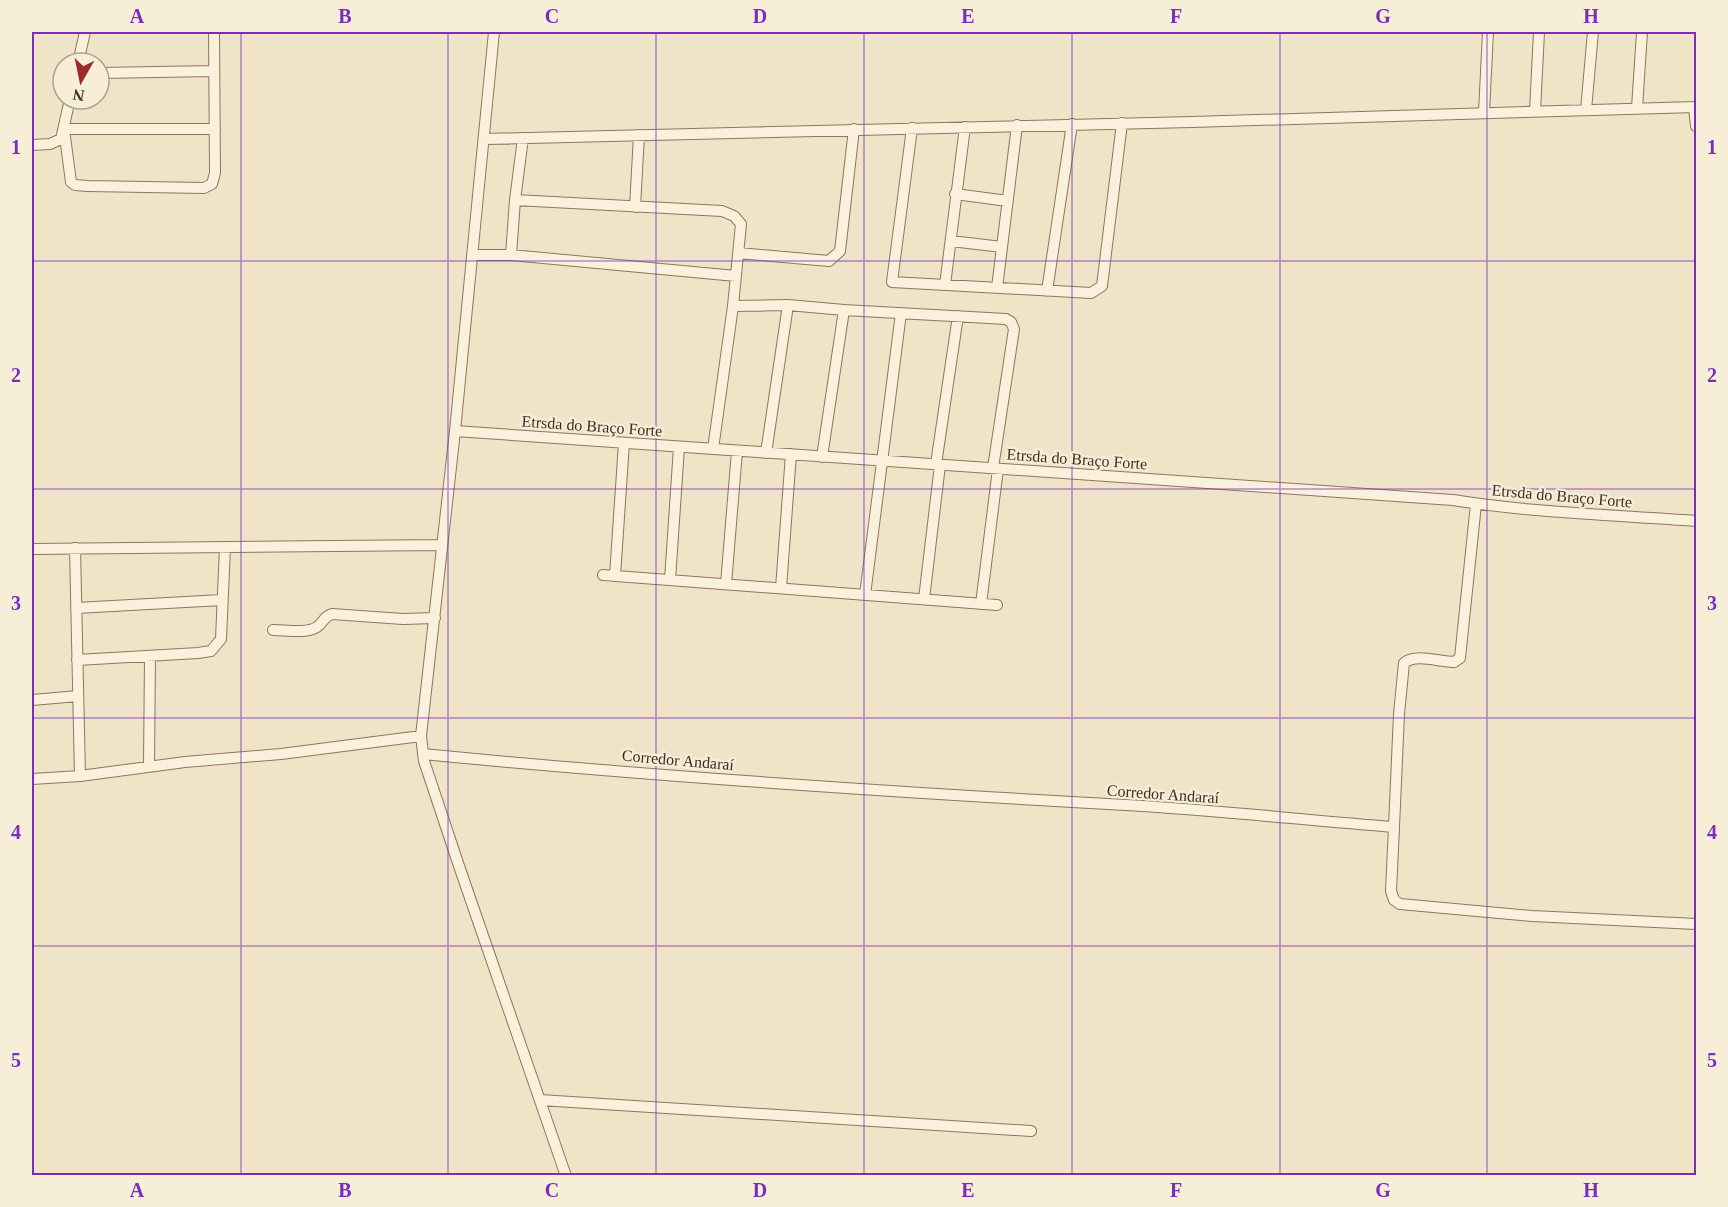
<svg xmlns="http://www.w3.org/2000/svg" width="1728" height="1207" font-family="'Times New Roman',serif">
  <rect width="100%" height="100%" fill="#f0e4c8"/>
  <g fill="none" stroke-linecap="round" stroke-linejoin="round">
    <defs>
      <path id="minor" d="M214,32L215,173L212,184L204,188L88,186L75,185L71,182L64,129H215
        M494,32L455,431L421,736L424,761L459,866L566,1176
        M78,63L85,32
        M99,73L214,71
        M1694,107L1696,126
        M1637,108L1642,32
        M1586,110L1593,32
        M1535,111L1539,32
        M1484,112L1488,32
        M912,128L892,282L1091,293L1102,286L1122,123
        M484,139L1192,122L1696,107
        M32,145L50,144L61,139L70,99
        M955,194L1008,201
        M515,200L722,211L734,216L741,224L733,306
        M635,207L639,135
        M951,241L1002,247
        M738,253L829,261L840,251L854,129
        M473,255H511L736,276
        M511,255L515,200L523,138
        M945,285L965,127
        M997,288L1017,125
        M1047,291L1072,124
        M455,431L1453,500C1534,513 1615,515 1696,521
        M713,449L733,306L788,305L844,310L1006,319L1011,322L1014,329L993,468
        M766,453L788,305
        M822,457L844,310
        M936,464L958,316
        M75,548L80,776
        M32,549L442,545
        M603,575L997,605
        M615,576L624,443
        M670,580L679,447
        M726,584L737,451
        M781,588L791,454
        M865,595L901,313
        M924,599L940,465
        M981,604L998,469
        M76,608L222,600
        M273,630C286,630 306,634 317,627C324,622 323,617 332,614L403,619L435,618
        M77,660L198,653L211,651L221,639L225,547
        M32,700L78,696
        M423,754C657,777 891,792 1126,805C1215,810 1304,820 1394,827L1391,891L1394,900L1400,904L1532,916L1696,924
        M149,767L150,656
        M32,779L80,776L185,762L281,754L421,736
        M1394,827L1399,714L1404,663C1416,653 1439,662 1454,662L1460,658L1476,504
        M540,1100L1031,1131"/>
    </defs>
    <use href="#minor" stroke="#8d765c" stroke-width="12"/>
    <use href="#minor" stroke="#faf1dc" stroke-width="10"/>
  </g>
  <path fill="none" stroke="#7b2cbf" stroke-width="1.5" stroke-opacity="0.55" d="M241,32V1176M448,32V1176M656,32V1176M864,32V1176M1072,32V1176M1280,32V1176M1487,32V1176M32,261H1696M32,489H1696M32,718H1696M32,946H1696"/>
  <g text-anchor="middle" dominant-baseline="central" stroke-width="4.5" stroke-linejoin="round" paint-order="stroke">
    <g font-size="16" fill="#3d2e20" stroke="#f7eed8">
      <text transform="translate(592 426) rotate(4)">Etrsda do Braço Forte</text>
      <text transform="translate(1077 459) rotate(4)">Etrsda do Braço Forte</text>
      <text transform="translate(1562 496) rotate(5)">Etrsda do Braço Forte</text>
      <text transform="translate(678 760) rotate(5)">Corredor Andaraí</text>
      <text transform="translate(1163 794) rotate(4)">Corredor Andaraí</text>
    </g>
  </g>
  <rect width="1728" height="1207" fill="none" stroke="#f7eed8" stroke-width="66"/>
  <g transform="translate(81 81) rotate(189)"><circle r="28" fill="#f7eed8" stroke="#ada18e" stroke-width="1.5"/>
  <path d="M0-4.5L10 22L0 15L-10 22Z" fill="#9e2a2b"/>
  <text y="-9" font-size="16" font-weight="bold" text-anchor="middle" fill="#3d2e20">N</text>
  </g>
  <rect x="33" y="33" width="1662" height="1141" fill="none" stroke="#7b2cbf" stroke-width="2"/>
  <g font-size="20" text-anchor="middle" font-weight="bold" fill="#7b2cbf">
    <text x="137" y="23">A</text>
    <text x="345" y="23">B</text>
    <text x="552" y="23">C</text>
    <text x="760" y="23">D</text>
    <text x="968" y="23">E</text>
    <text x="1176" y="23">F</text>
    <text x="1383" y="23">G</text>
    <text x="1591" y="23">H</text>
    <text x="16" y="154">1</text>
    <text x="1712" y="154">1</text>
    <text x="16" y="382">2</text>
    <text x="1712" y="382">2</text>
    <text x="16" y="610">3</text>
    <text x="1712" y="610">3</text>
    <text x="16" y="839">4</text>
    <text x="1712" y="839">4</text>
    <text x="16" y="1067">5</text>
    <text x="1712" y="1067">5</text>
    <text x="137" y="1197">A</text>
    <text x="345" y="1197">B</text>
    <text x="552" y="1197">C</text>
    <text x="760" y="1197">D</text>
    <text x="968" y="1197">E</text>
    <text x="1176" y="1197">F</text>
    <text x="1383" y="1197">G</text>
    <text x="1591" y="1197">H</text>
  </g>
</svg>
